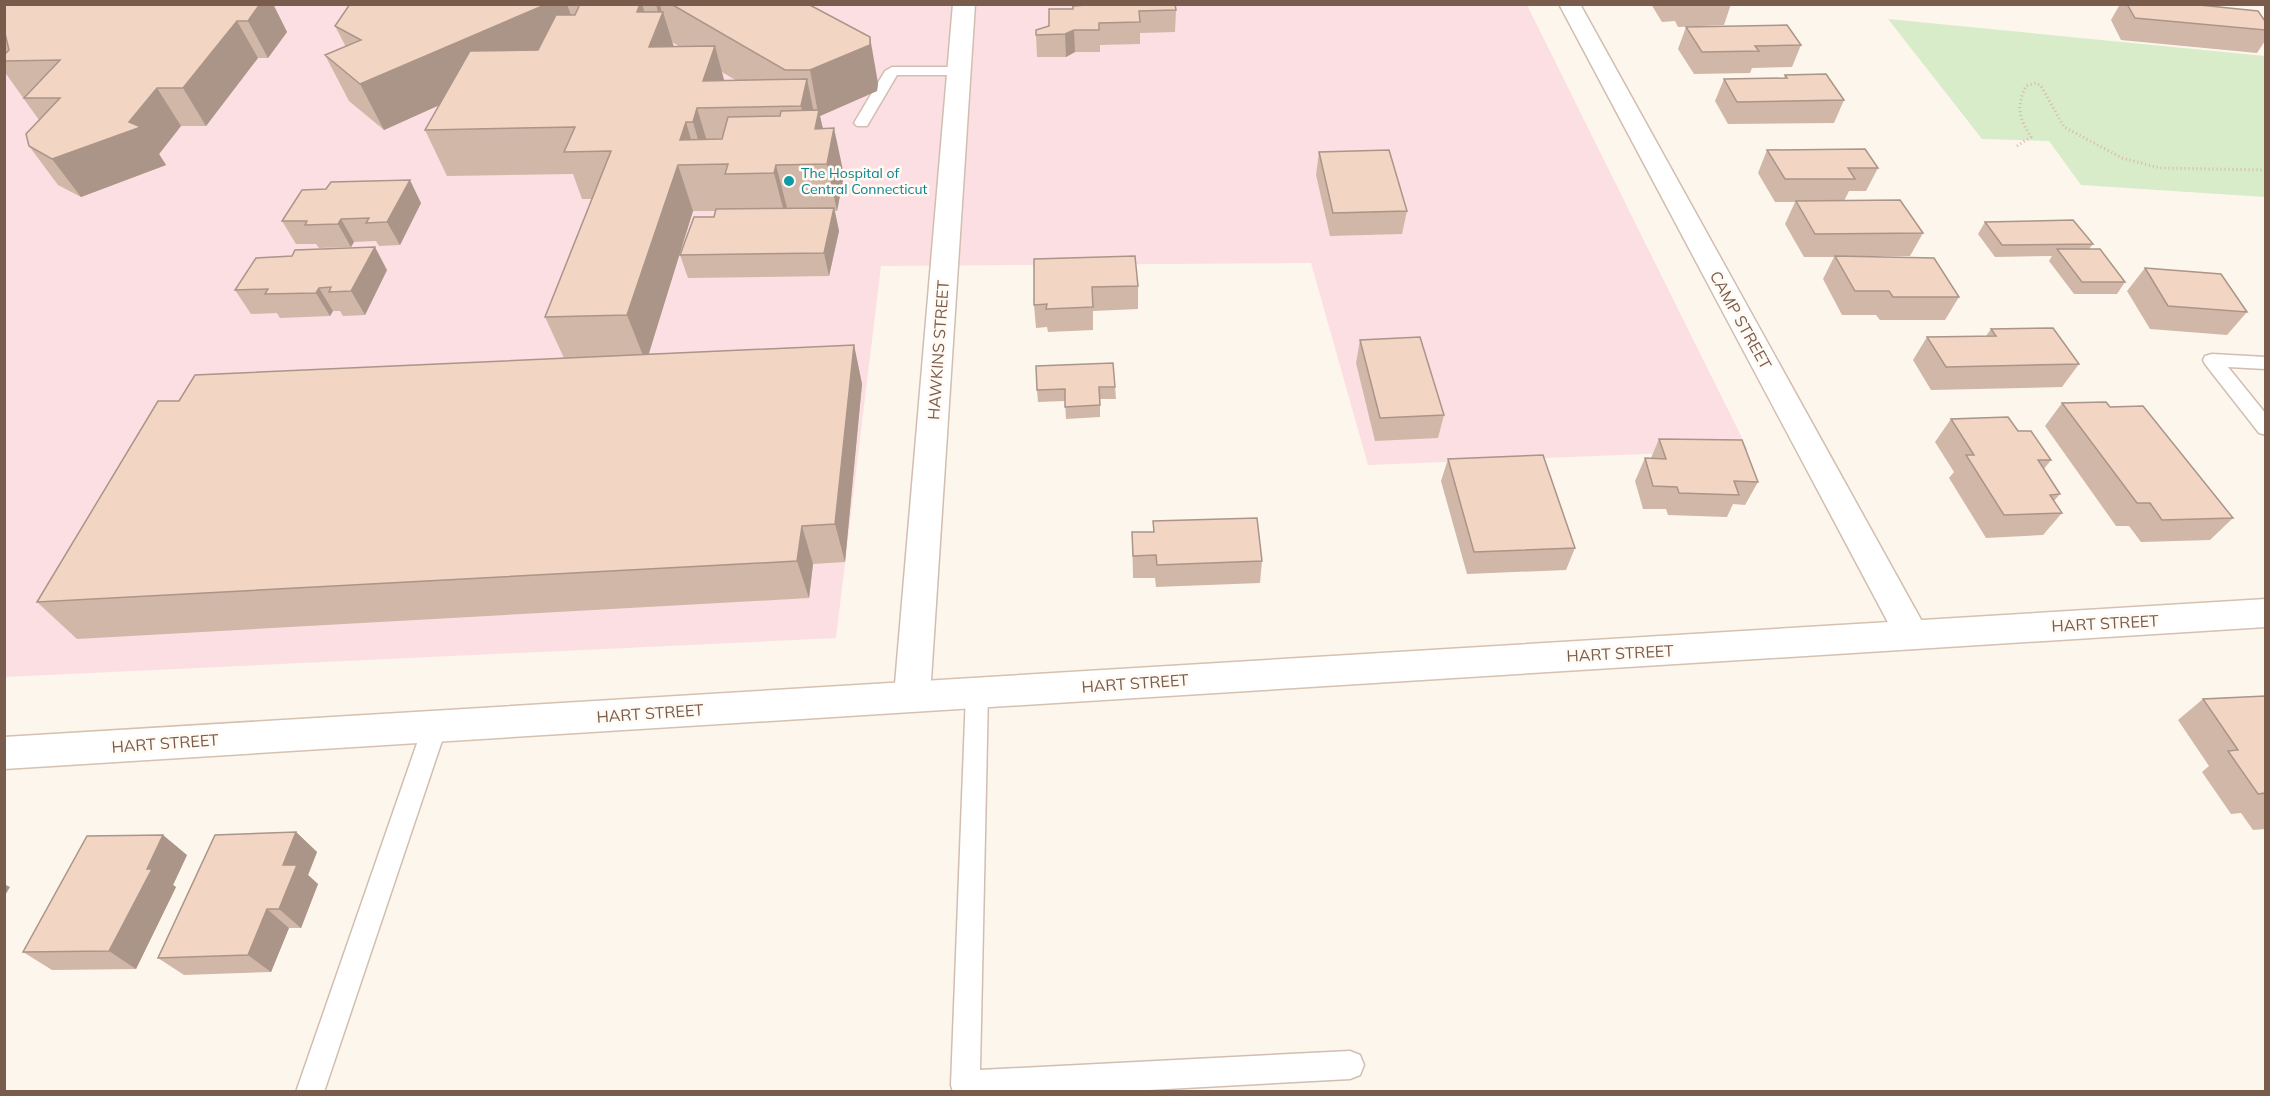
<svg xmlns="http://www.w3.org/2000/svg" width="2270" height="1096" font-family="Mulish,sans-serif">
  <rect width="100%" height="100%" fill="#fdf6ec"/>
  <path fill="#fbdfe3" d="M4,5H1527L1748,450L1368,465L1311,263L881,266L836,638L5,677Z"/>
  <path fill="#d8ecc9" d="M1888,19L2265,56V197L2081,185L2049,141L1982,139Z"/>
  <g fill="none" stroke-linecap="round" stroke-linejoin="round">
    <defs>
      <path id="lane" d="M892,67H959L966,71L959,75H897L867,126H857L854,123L885,71Z
        M2212,354L2266,357V369L2228,367L2266,414V435L2259,433L2205,364L2203,360L2205,356Z
        M977,683L985,686L988,693L980,1070L1350,1051L1360,1055L1364,1065L1360,1075L1350,1079L1112,1092H953L951,1085L966,693L969,686Z
        M435,716L443,719L447,726L324,1092H296L423,726L427,719Z"/>
      <path id="street" d="M953,4H975L930,696L925,707L912,711L899,707L894,696Z
        M1559,4H1580L1924,625L1929,635L1924,645L1912,649L1900,645Z"/>
      <path id="secondary" d="M2266,599V627L4,769V737Z"/>
    </defs>
    <use href="#lane" stroke="#d1beb0" stroke-width="3"/>
    <use href="#street" stroke="#d1beb0" stroke-width="3"/>
    <use href="#secondary" stroke="#d6c0b0" stroke-width="3"/>
    <path stroke="#d9b8a5" stroke-width="3" stroke-dasharray="1 3" stroke-linecap="butt" d="M2017,146L2031,137C2019,118 2016,107 2026,86L2036,83L2041,86L2064,127L2122,158L2160,168L2266,170"/>
    <use href="#lane" fill="#fff" fill-rule="evenodd"/>
    <use href="#street" fill="#fff" fill-rule="evenodd"/>
    <use href="#secondary" fill="#fff" fill-rule="evenodd"/>
  </g>
  <path fill="#d1b7a8" fill-rule="evenodd" d="M4,4H273L287,32L268,58H258L206,126H181L159,154L166,165L81,197L58,185L29,146L39,120L4,71Z
    M350,4H808L878,83L877,91L820,116L823,129L844,175L837,211H835L839,231L829,276L688,278L680,255L714,217L715,211H693L648,354L854,345L862,384L845,562L813,564L809,598L77,639L37,602L179,401L564,358L545,317L592,199H582L573,174L447,176L425,130L439,105L384,130L349,101L325,55L346,47L335,26ZM672,42L680,47H674ZM722,72L737,81H724Z
    M1651,4H1731L1724,25L1678,27L1675,21L1662,22Z
    M2120,4H2190L2265,21V41L2257,53L2121,40L2111,20Z
    M1098,5L1176,10L1175,32L1140,33V44L1100,45V52H1075L1066,57H1037L1036,35L1073,9Z
    M1686,27L1801,45L1792,67L1752,68L1750,73L1694,74L1678,49Z
    M1785,75L1844,100L1834,123L1728,124L1715,101L1724,79L1784,78Z
    M1767,150L1878,168L1866,191H1849L1844,201L1923,233L1910,256H1860L1959,297L1945,320H1880L1876,315H1842L1823,279L1834,257H1804L1785,224L1795,202H1775L1758,173Z
    M1319,152L1407,211L1402,234L1330,236L1316,175Z
    M421,203L400,245L379,246L376,241L354,242L351,247L319,248L316,244H296L282,221Z
    M1985,222L2093,244L2089,249L2125,282L2117,294H2074L2049,261L2052,256L1995,257L1978,234Z
    M1034,259L1138,286V309L1093,311V330L1048,332L1047,327L1036,328L1034,305Z
    M2145,268L2247,312L2227,335L2150,329L2127,291Z
    M387,270L365,315L343,316L340,311H333L330,316L280,318L277,313L251,314L235,290Z
    M1991,329L2079,364L2062,387L1931,390L1913,360L1927,337L1986,336Z
    M1360,340L1444,415L1438,438L1375,441L1356,363Z
    M1115,387L1116,399H1100V417L1066,419L1065,401L1038,402L1037,390Z
    M2062,403L2110,407L2233,518L2210,540L2141,542L2129,526H2116L2045,426Z
    M1951,419L2018,431L2051,460L2044,469L2060,494L2054,501L2062,513L2043,535L1986,538L1949,478L1954,472L1935,442Z
    M1659,439L1758,482L1745,505L1733,504L1727,517L1668,515L1666,509H1643L1635,481L1645,458H1651Z
    M1448,459L1575,548L1566,570L1467,574L1441,481Z
    M1153,521L1262,561L1260,583L1156,587L1155,578H1133L1132,532H1153Z
    M2265,696V829L2253,830L2241,813L2231,814L2202,772L2209,766L2178,720L2203,699Z
    M296,832L317,852L308,875L318,884L301,928H289L271,972L184,975L158,958Z
    M187,855L173,885L176,887L136,969L52,970L23,952Z"/>
  <path fill="#aa9588" d="M260,4H273L287,32L268,58L248,21Z
    M547,4H567L580,42L384,130L360,84Z
    M640,4H642L653,39L660,20L656,4H660L662,14L663,12L677,57L663,93L637,12Z
    M237,21L258,58L206,126L183,88Z
    M1074,30L1075,52L1066,57L1065,34Z
    M870,37L878,83L877,91L820,116L829,156L811,152L801,106L807,79L816,123L818,113L810,70Z
    M715,46L727,91L703,81Z
    M157,88L181,126L159,154L166,165L81,197L52,159L129,122Z
    M697,108L711,155L705,164L693,122Z
    M686,122L698,164L680,140Z
    M834,128L844,175L837,211L827,164Z
    M678,165L693,211L646,363L627,315Z
    M776,165L788,212L786,220L774,173Z
    M410,180L421,203L400,245L387,222Z
    M834,208L839,231L829,276L824,253Z
    M341,219L354,242L351,247L338,224Z
    M375,247L387,270L365,315L351,291Z
    M319,288L333,311L330,316L316,293Z
    M854,345L862,384L845,562L835,524Z
    M802,526L813,564L809,598L797,561Z
    M296,832L317,852L308,875L318,884L301,928L279,909L283,865Z
    M163,835L187,855L173,885L176,887L136,969L109,951L147,869Z
    M4,884L10,887L4,897Z
    M267,909L289,928L271,972L248,955Z"/>
  <path fill="#f3d5c3" stroke="#aa9588" stroke-width="1.5" d="M4,4H260L248,21H237L183,88H157L129,122L141,127L52,159L29,146L26,134L60,98H24L60,60L4,61V55L9,50L4,29Z
    M350,4H547L360,84L325,55L361,40L335,26Z
    M580,4H640L637,12H663L649,47L715,46L703,81L807,79L801,106L697,108L693,122H686L680,140L722,139L728,117L780,116L781,111L819,110L815,129L834,128L827,164L776,165L774,173L725,174L728,164L678,165L627,315L545,317L611,151L564,152L575,127L425,130L470,51L538,50L556,15H575Z
    M671,4H808L870,37V45L810,70H785Z
    M1098,4H1175L1176,10L1139,11L1140,22L1099,23V30H1074L1065,34L1036,35V30L1049,26V9H1073V6Z
    M2127,4H2190L2258,11L2265,21V30L2135,18Z
    M1787,25L1801,45L1755,46L1759,51L1702,52L1686,27Z
    M1826,74L1844,100L1737,102L1724,79L1787,78L1785,75Z
    M1865,149L1878,168H1848L1855,179H1785L1767,150Z
    M1389,150L1407,211L1333,213L1319,152Z
    M410,180L387,222L366,223L369,218L341,219L338,224L305,225L307,221H282L302,190L326,189L331,182Z
    M1900,200L1923,233L1815,234L1796,201Z
    M834,208L824,253L680,255L694,217H714L716,209Z
    M2073,220L2093,244L2002,245L1985,222Z
    M375,247L351,291L329,292L331,287L319,288L316,293L265,294L268,289L235,290L256,258L292,256L295,250Z
    M2057,249H2100L2125,282H2082Z
    M1135,256L1138,286L1092,287L1093,307L1046,309L1047,304L1034,305V259Z
    M1835,256L1934,258L1959,297H1893L1889,291H1855Z
    M2145,268L2221,274L2247,312L2168,306Z
    M2053,328L2079,364L1946,367L1927,337L1996,336L1991,329Z
    M1420,337L1444,415L1380,418L1360,340Z
    M854,345L835,524L802,526L797,561L37,602L158,401H179L195,375Z
    M1113,363L1115,387H1099L1100,405L1065,407V389L1037,390L1036,366Z
    M2106,402L2110,407L2143,406L2233,518L2162,520L2150,503H2137L2062,403Z
    M2008,417L2018,431H2031L2051,460H2038L2060,494L2050,495L2062,513L2004,515L1966,455H1974L1951,419Z
    M1659,439L1742,440L1758,482L1734,481L1739,495L1679,493L1677,487L1653,486L1645,458L1666,459Z
    M1543,455L1575,548L1474,552L1448,459Z
    M1257,518L1262,561L1157,565L1156,555L1133,556L1132,532H1154L1153,521Z
    M2265,696V793L2258,794L2228,751L2238,750L2203,699Z
    M296,832L283,865H297L279,909H267L248,955L158,958L215,835Z
    M163,835L147,869H152L109,951L23,952L87,836Z"/>
  <circle fill="#0f9aa8" stroke="#fffaf3" stroke-width="2" cx="789" cy="181" r="6"/>
  <g text-anchor="middle" dominant-baseline="central" stroke-width="5" stroke-linejoin="round" paint-order="stroke">
    <g font-size="14" fill="#0d838f" stroke="#fffaf3" text-anchor="start">
      <text x="801" y="173">The Hospital of<tspan x="801" dy="16">Central Connecticut</tspan></text>
    </g>
    <g font-size="16" fill="#7a5c4d" stroke="#fffaf3">
      <text transform="translate(1741 320) rotate(61)">CAMP STREET</text>
      <text transform="translate(938 350) rotate(-86)">HAWKINS STREET</text>
      <text transform="translate(2105 623) rotate(-3)">HART STREET</text>
      <text transform="translate(1620 653) rotate(-3)">HART STREET</text>
      <text transform="translate(1135 683) rotate(-4)">HART STREET</text>
      <text transform="translate(650 713) rotate(-4)">HART STREET</text>
      <text transform="translate(165 743) rotate(-4)">HART STREET</text>
    </g>
  </g>
  <rect width="2270" height="1096" fill="none" stroke="#7a5c4d" stroke-width="12"/>
</svg>
